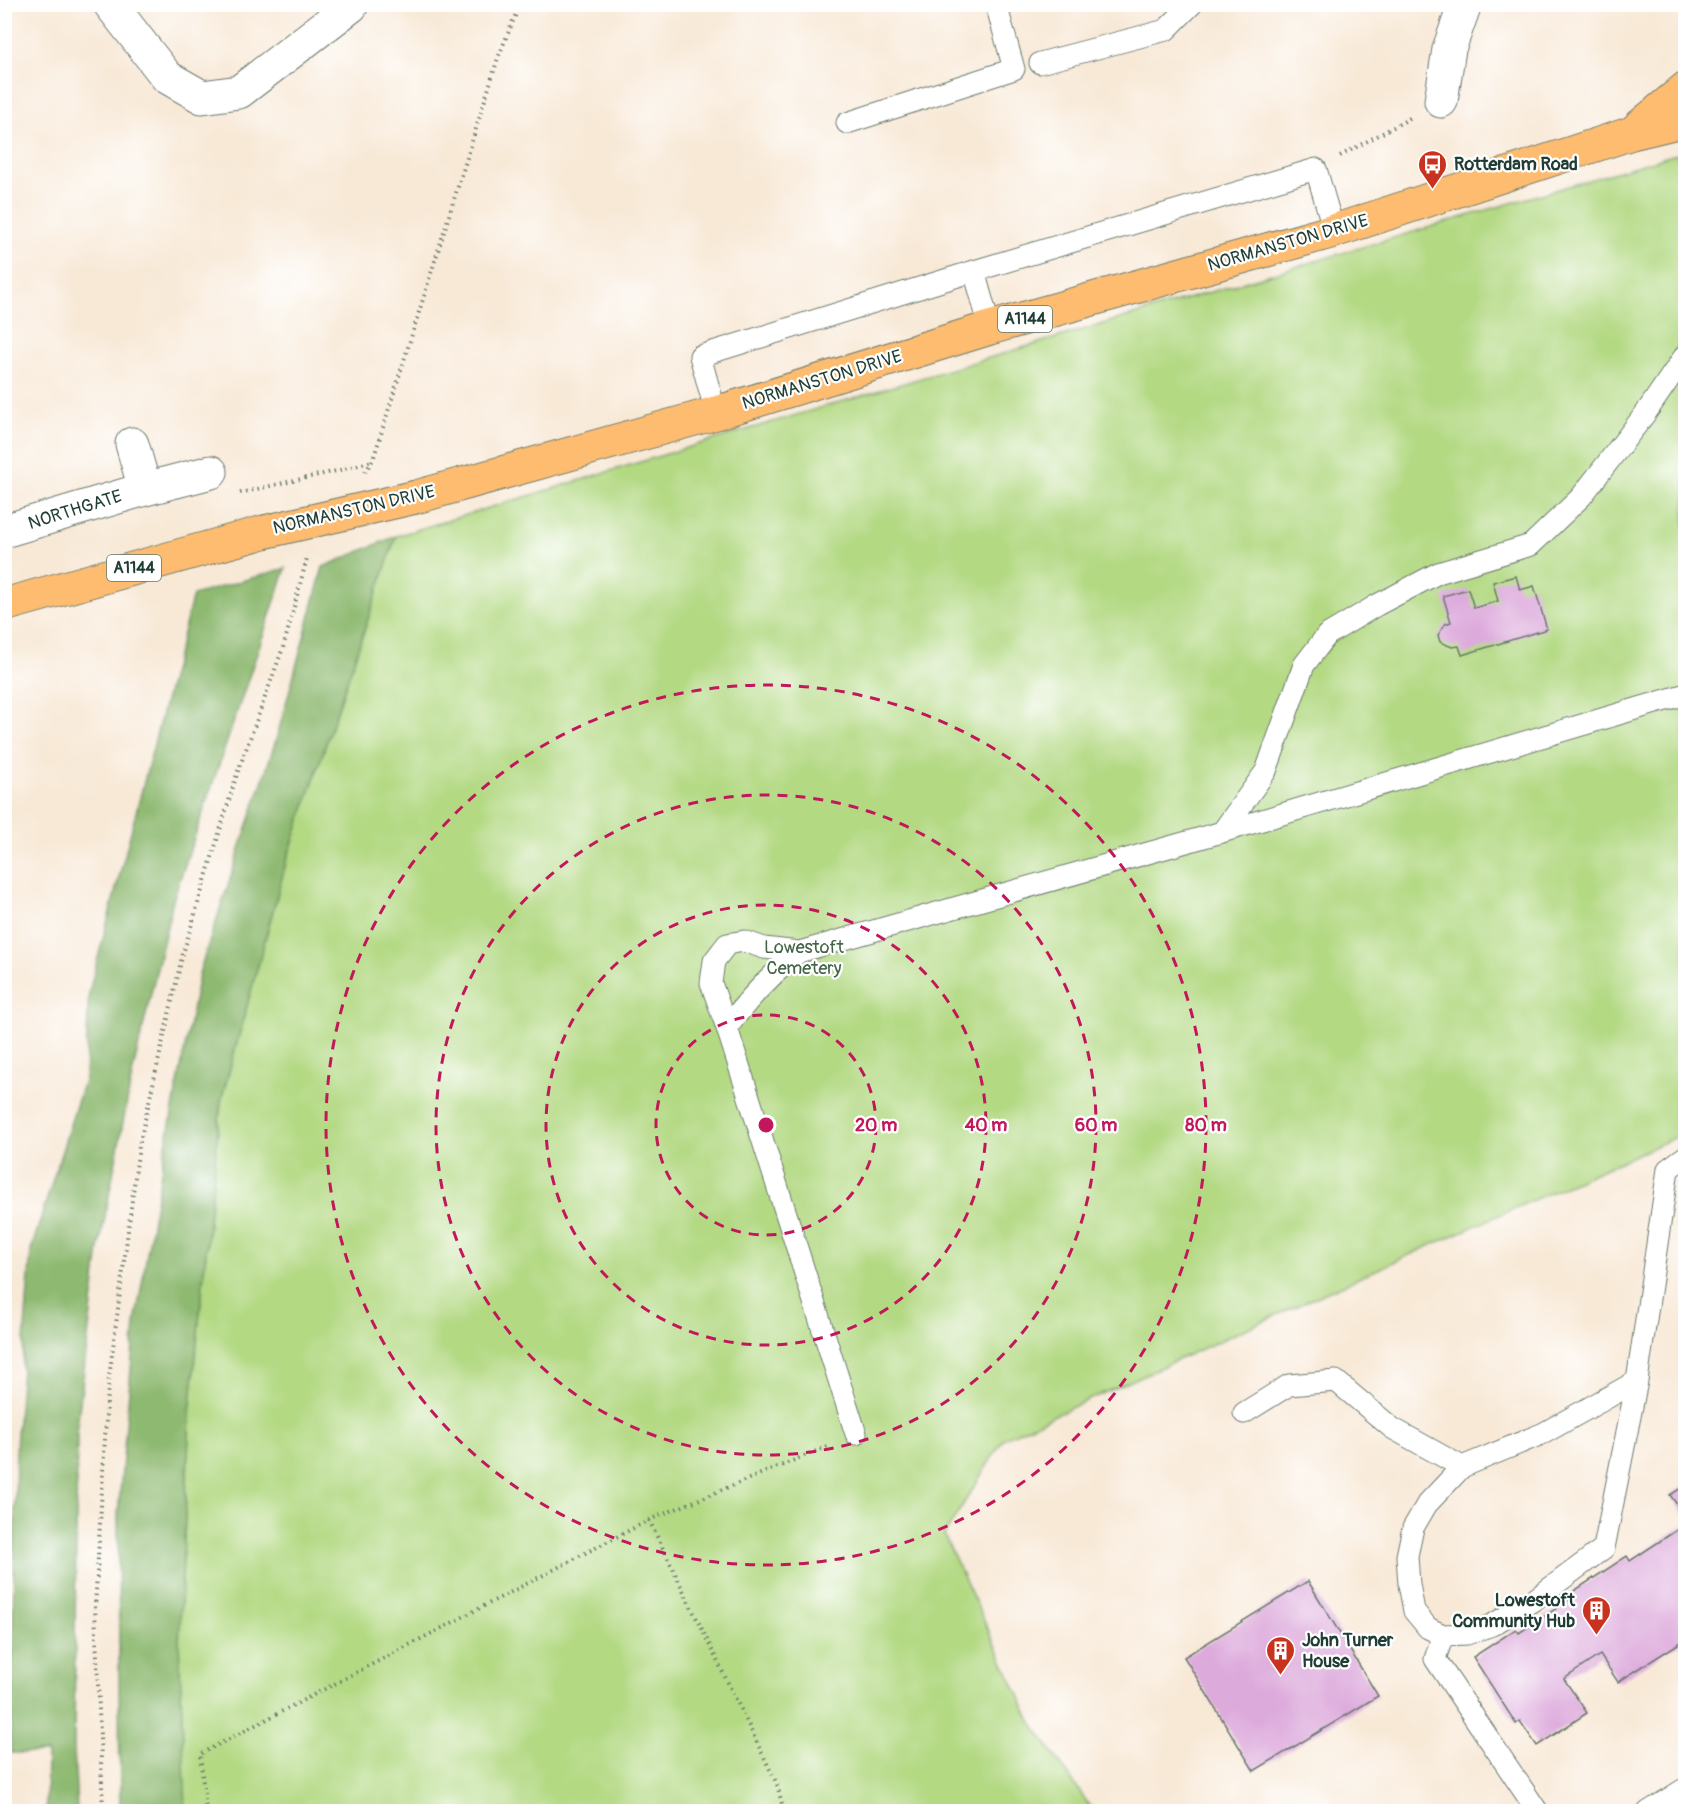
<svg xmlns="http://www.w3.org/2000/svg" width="1690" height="1816" font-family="Pangolin,sans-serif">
  <rect width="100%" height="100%" fill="#fff"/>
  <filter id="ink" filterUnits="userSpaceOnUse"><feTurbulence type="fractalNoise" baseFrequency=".0167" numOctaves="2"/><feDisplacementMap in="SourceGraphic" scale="12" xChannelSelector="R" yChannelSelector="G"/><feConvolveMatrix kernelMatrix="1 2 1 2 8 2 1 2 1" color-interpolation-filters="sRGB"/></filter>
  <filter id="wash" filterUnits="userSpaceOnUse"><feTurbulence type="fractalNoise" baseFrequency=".008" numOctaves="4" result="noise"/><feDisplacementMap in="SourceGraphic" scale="24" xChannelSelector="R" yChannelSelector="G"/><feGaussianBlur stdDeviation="1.35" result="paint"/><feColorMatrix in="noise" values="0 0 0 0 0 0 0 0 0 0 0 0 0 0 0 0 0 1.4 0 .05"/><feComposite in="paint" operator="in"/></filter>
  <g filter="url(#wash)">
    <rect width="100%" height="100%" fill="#f8e9d7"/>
    <path fill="#b3d983" stroke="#698b5c" stroke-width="1.5" d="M1685,153V1133L1427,1247L1004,1438L944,1535L1031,1721L1093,1811L185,1812L179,1643L190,1412L221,1101L287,859L396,536L739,432L1673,155Z"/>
    <path fill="#8eb971" stroke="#567b52" stroke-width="1.5" d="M396,536L287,859L221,1101L190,1412L179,1643L186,1811H120L118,1515L135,1324L164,1155L200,970L277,737L323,567Z
      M286,568L173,900L133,1070L99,1248L77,1427L74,1748L77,1811H46L47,1753H11L16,1447L31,1250L85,1077L89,992L193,595Z"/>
    <g id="blocks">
      <path fill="#ddaadc" d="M1516,576L1520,590L1534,586L1547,629L1462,655L1459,646L1452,647L1440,642L1438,635L1445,624L1451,622L1443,596L1468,589L1474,608L1498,601L1493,582Z
        M1686,1485V1517L1670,1495Z
        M1686,1524V1639L1618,1682L1600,1655L1564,1679L1587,1713L1537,1746L1520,1721L1516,1724L1473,1657L1516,1629L1519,1633L1574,1597L1571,1593L1627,1556L1630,1561Z
        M1308,1581L1378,1696L1254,1771L1184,1657Z"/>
    </g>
  </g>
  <g filter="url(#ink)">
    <use href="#blocks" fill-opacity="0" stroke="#6b796d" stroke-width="1.5"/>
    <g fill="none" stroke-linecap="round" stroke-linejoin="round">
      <defs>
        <path id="service" d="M1040,63L1166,30L1192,4
          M847,123L1014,69L996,4
          M974,271L990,328
          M716,413L700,356L974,271L1316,169L1334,231
          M1222,832L1266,771L1304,665L1327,635L1377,605L1438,573L1531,545L1581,497L1645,414L1686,354
          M727,1028L711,983L714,961L727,944L744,941L764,948L799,952
          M1637,1381L1544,1433L1462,1467L1427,1504L1413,1528L1407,1556L1409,1584L1414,1611L1428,1628L1443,1635L1467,1634L1492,1625L1534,1600L1604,1548L1637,1381L1668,1169L1686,1156
          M1244,1413L1289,1385L1336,1381L1392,1428L1462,1467
          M856,1434L727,1028C748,998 771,975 799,952L1222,832L1686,694
          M1443,1635L1435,1659L1538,1812
          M1648,1812L1686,1788"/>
        <path id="minor" d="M110,4L167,77L202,97L239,92L351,6
          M1441,101L1449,49L1465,4
          M132,444L145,489
          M4,531L145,489L211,472"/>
        <path id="primary" d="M1638,128L1686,88
          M416,497L716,413L990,328L1334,231L1632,133L1686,120
          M4,605L264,532"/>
      </defs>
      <use href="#service" stroke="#6b796d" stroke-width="23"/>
      <use href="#minor" stroke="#6b796d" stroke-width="35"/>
      <use href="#primary" stroke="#6b796d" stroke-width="35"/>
      <path stroke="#6b796d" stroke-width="4" stroke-dasharray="1.5 4.5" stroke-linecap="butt" d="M1340,156L1410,118
        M365,472L373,460L498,58L520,4
        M240,493L345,469L372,461
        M649,1520L777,1784L784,1812
        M103,1812L95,1608L108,1386L139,1146L182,957L237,774L284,645L307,558
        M206,1812L200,1754L649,1520L831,1445"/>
      <use href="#service" stroke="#fff" stroke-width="21"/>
      <use href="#minor" stroke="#fff" stroke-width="33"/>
      <use href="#primary" stroke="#fdbc6f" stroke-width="33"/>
      <defs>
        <path id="primary-bridge" d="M264,532L416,497"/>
      </defs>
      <use href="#primary-bridge" stroke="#6b796d" stroke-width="35" stroke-linecap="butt"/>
      <use href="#primary-bridge" stroke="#fdbc6f" stroke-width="33"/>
    </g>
  </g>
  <g fill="none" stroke="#c2185b" stroke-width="3" stroke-dasharray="10 8">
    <circle cx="766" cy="1125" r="110"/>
    <circle cx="766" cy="1125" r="220"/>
    <circle cx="766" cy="1125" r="330"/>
    <circle cx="766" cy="1125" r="440"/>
  </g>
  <defs>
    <symbol id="bus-pin" viewBox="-11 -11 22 30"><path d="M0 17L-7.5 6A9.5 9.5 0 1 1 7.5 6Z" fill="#c8321e" stroke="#fff"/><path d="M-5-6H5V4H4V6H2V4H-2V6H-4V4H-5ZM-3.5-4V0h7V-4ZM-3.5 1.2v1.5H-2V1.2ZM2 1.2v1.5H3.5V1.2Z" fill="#fff"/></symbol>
    <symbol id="building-pin" viewBox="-11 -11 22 30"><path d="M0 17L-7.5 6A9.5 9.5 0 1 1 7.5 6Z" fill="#c8321e" stroke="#fff"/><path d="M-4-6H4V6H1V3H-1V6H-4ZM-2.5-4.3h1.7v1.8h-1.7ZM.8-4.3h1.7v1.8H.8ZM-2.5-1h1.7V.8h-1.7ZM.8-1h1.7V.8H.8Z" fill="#fff"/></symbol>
  </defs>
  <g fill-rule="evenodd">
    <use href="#bus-pin" x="1416" y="148" width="33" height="45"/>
    <use href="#building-pin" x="1580" y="1594" width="33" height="45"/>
    <use href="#building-pin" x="1264" y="1634" width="33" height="45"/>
  </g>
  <g text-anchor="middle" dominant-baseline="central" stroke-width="4.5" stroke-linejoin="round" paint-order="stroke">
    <g fill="#fff" stroke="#627771" stroke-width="1.5">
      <rect x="998" y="306" width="54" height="26" rx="4.5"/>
      <rect x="107" y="555" width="54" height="26" rx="4.5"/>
    </g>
    <g font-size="16" font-weight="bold" fill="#1f3d34">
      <text x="1025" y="319">A1144</text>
      <text x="134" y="568">A1144</text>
    </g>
    <g font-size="18" font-weight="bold" fill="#1f3d34" stroke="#fff" text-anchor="start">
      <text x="1454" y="164">Rotterdam Road</text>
      <text x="1575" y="1600" text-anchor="end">Lowestoft<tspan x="1575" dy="21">Community Hub</tspan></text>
      <text x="1302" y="1640">John Turner<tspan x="1302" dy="21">House</tspan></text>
    </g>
    <g font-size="18" fill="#1f3d34" stroke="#fff">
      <text transform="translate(1288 243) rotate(-16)">NORMANSTON DRIVE</text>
      <text transform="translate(822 380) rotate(-17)">NORMANSTON DRIVE</text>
      <text transform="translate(75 510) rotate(-17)">NORTHGATE</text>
      <text transform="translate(354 510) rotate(-13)">NORMANSTON DRIVE</text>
    </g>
    <g font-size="18" fill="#446448" stroke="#fff">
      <text x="804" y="947">Lowestoft<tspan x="804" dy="21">Cemetery</tspan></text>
    </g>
  </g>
  <circle cx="766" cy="1125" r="9" fill="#c2185b" stroke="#fff" stroke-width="3"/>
  <g font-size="18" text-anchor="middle" font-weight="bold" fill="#c2185b" stroke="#fff" stroke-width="4.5" stroke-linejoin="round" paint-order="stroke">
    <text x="876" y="1131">20 m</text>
    <text x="986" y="1131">40 m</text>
    <text x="1096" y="1131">60 m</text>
    <text x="1206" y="1131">80 m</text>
  </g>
  <rect width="1690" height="1816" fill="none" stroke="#fff" stroke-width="24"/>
</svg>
